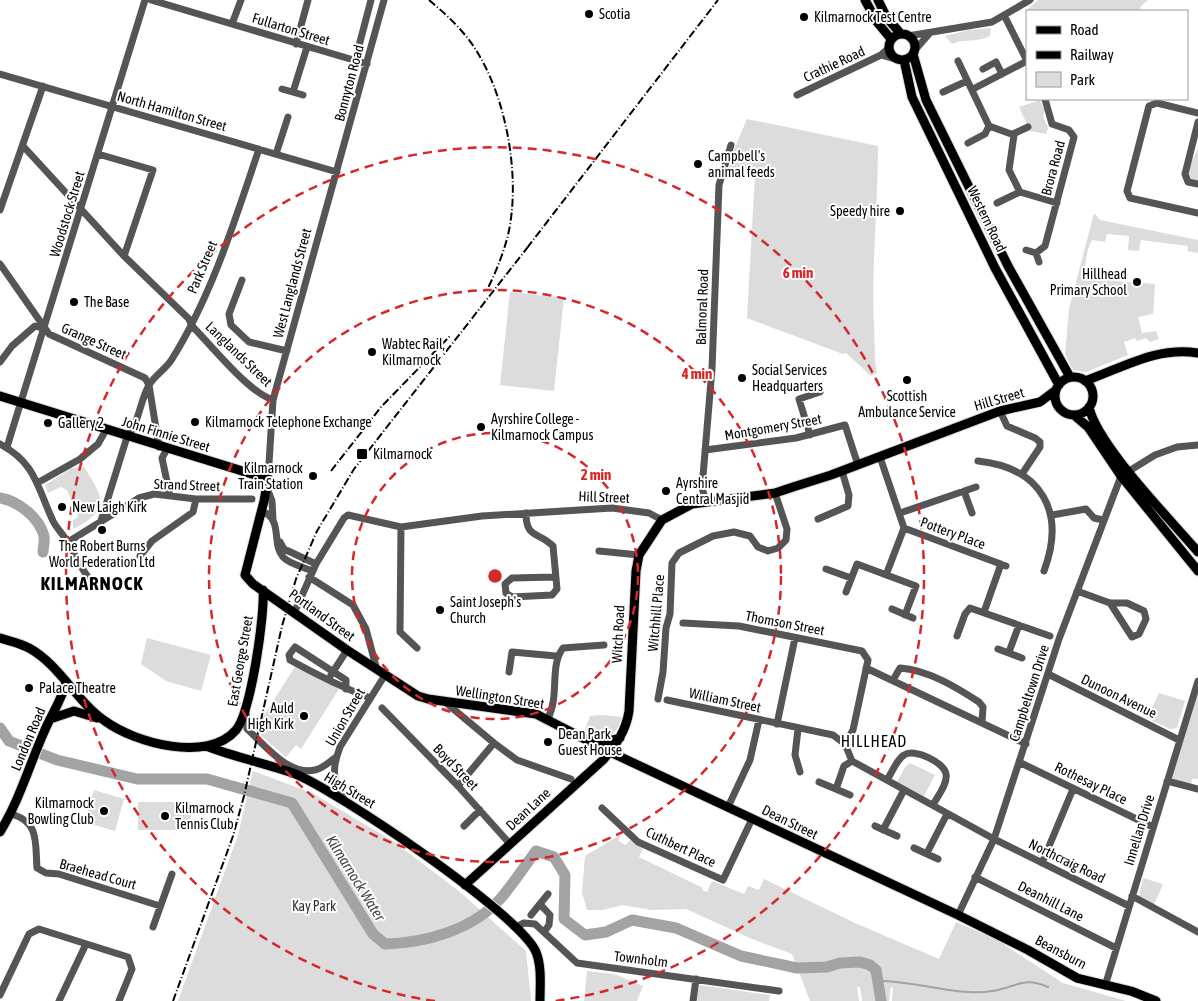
<svg xmlns="http://www.w3.org/2000/svg" width="1198" height="1001" font-family="'Asap Condensed',sans-serif">
  <rect width="100%" height="100%" fill="#fff"/>
  <path fill="#dcdcdc" d="M1038,0H1148L1141,6L1140,11H1032L1028,9Z
    M991,28L990,36C979,43 964,38 952,44L945,36L969,30Z
    M1040,100L1045,111L1043,116L1048,128L1046,134L1030,131L1019,107Z
    M747,119L878,146C878,207 871,266 874,327C875,343 874,357 877,373L871,376L846,353L843,354L747,318L755,174L728,170L733,152Z
    M1198,148V182L1192,181L1187,172Z
    M1094,213L1100,220L1198,240V253L1187,251L1188,246L1141,240L1139,251L1128,250L1129,236L1107,234L1105,242L1092,240L1088,249L1084,271L1116,274L1115,281L1155,284L1153,314L1138,317L1142,333L1156,331L1159,339L1150,342L1146,338L1137,341L1135,338L1124,342L1128,355L1086,372L1073,370L1065,354L1069,309Z
    M510,292L564,298L554,391L500,385Z
    M84,467C104,498 111,510 73,529V520L78,517L67,490L61,487L48,493L45,485L72,468Z
    M147,638L211,655L201,691L166,681L141,664Z
    M296,665L339,689L301,749L296,745L286,757L259,734L263,717Z
    M1198,690V779H1192L1191,785L1172,779Z
    M1159,693L1185,701L1177,728L1170,729L1147,718Z
    M603,715L622,717L618,727L612,735L599,738L584,732L590,716Z
    M910,763L935,775L924,796L897,782L905,767Z
    M253,771L312,793L393,841L460,892L526,951L531,1001H178L238,835Z
    M94,790L124,799L115,831L84,822Z
    M138,802H191V830H138Z
    M620,835L619,841L625,845L630,840L643,849L639,857L703,888L702,890L707,892L712,881L744,894L748,886L759,890L764,879L855,923L939,959L956,922L997,940L1063,983L1126,1001H892L893,988L891,987L889,1001H862L860,987H857L859,1001H810L792,954L752,939L686,909L651,910L623,905L602,910H587L582,893L585,856Z
    M1143,878L1163,884L1154,905L1139,896Z
    M587,971L614,974L643,986L637,1001H584Z
    M699,985L770,995L769,1001H696Z"/>
  <g fill="none" stroke-linecap="round" stroke-linejoin="round">
    <path stroke="#a3a3a3" stroke-width="2" d="M877,981C915,980 955,997 993,991C1017,987 1023,976 1048,987"/>
    <path stroke="#a3a3a3" stroke-width="11" d="M0,498C18,501 39,517 44,536C45,540 43,548 43,552
      M0,728L9,741L57,760L137,779H207L292,803L373,934L385,944C425,943 473,930 501,898C513,884 524,867 536,851L554,857L565,875L564,919L585,935L606,932L632,920L676,928L741,956L797,968L827,967L840,963L860,962L870,965L876,970L881,1001"/>
    <defs>
      <path id="major" d="M865,0L877,22L891,39
        M878,0L887,18L901,34
        M889 47a13 13 0 1 1 26 0a13 13 0 1 1-26 0Z
        M913,54L926,100L1008,266L1070,377
        M904,60L912,97L995,268L1059,385
        M1055 396a19 19 0 1 1 38 0a19 19 0 1 1-38 0Z
        M1085,381C1122,368 1157,346 1198,353
        M0,396L268,479L264,501L245,575L253,584L347,650L418,696L428,699L536,714L610,752L958,915L1028,950L1077,978L1131,991L1156,1001
        M1089,407C1097,445 1171,520 1198,552
        M1074,415L1088,427L1121,476L1198,571
        M0,638C9,641 20,643 29,648C60,665 76,701 105,721C135,743 208,763 236,730C251,712 265,614 263,590
        M50,719L74,711L97,718
        M592,741L604,742L620,738
        M206,746C234,757 264,763 293,773C335,789 521,915 536,952C542,967 540,985 540,1001
        M0,832C20,799 29,766 44,732C51,715 62,700 66,682
        M465,885L603,760C616,745 626,731 629,711L636,571L639,555L662,520L692,504L775,493L793,487L831,475L1000,411L1040,402L1056,390"/>
    </defs>
    <use href="#major" stroke="#dbdbdb" stroke-width="11"/>
    <path stroke="#555" stroke-width="7" d="M151,0L367,64
      M1005,17L1027,61
      M232,24L241,0
      M908,36L992,22L1030,0
      M296,44L308,0
      M915,50L929,34
      M881,55L895,59
      M355,61L371,0
      M958,61L989,126L1014,135L1009,170L1020,192L1057,203
      M983,69L996,62L1002,74
      M0,74L337,172
      M282,89L303,95
      M973,89L1027,61
      M293,92L307,47
      M943,92L967,81
      M797,95L881,55L889,48
      M1198,113L1157,103L1149,106L1127,191L1130,198L1198,213
      M1198,122L1185,174L1188,182L1198,184
      M1013,134L1028,127
      M968,143L985,134L989,126
      M23,146L124,256L189,319L192,326C212,346 248,392 273,400
      M98,154L153,170L124,256
      M276,154L288,117
      M997,203L1020,192
      M0,210L43,86
      M1026,250L1036,253
      M1039,262L1036,253L1045,246L1074,137L1069,130L1052,124L1045,99
      M0,264L49,334L145,378L149,385L159,447
      M242,280L229,314L231,325L249,342L287,351
      M0,362L12,346L35,326L45,329
      M1000,411L1007,426L1035,438L1040,442V447L1022,474
      M810,435L799,399L820,392
      M0,444C36,463 37,487 53,521C57,529 64,535 68,543C76,556 81,570 92,582
      M7,447L145,0
      M167,449L162,458L170,496
      M705,450L796,438L845,425L858,465
      M880,457L904,528L886,575
      M978,461C1042,468 1066,512 1044,571
      M268,479L273,400L384,0
      M39,482L80,459L98,444L106,430
      M267,488L272,501L273,520
      M964,491L972,513
      M706,501L702,488L712,369L719,185L731,145
      M526,513C526,539 538,531 553,546L557,589L552,595L512,597L506,593L505,584L512,578L555,577
      M900,513L976,487
      M261,514L266,513C282,523 272,545 283,557C289,564 304,567 312,571
      M1052,515L1086,509L1094,518L1103,520
      M818,519L848,506L849,495L842,471
      M100,524L127,437C139,423 140,401 149,385C155,375 166,369 172,359C212,295 235,220 259,149
      M401,527L400,632L417,648
      M904,528L1006,566
      M68,542L139,498L154,494L196,499H252
      M280,542L284,549L316,564
      M599,551L639,555
      M140,556L152,541L193,512L196,499
      M826,569L851,578
      M309,577L353,605L366,629L377,670
      M1077,591L1110,603H1127L1144,611L1146,619L1139,634L1132,637L1110,603
      M846,592L857,564L916,586L905,615
      M892,609L913,618
      M295,611L316,564L344,518L348,515L401,527L482,516L612,508L649,513L662,520
      M984,612L1001,564
      M683,623L739,626L862,651L868,660L853,730L845,744
      M957,636L965,614L970,608L1050,636
      M998,649L1022,658
      M1009,652L1019,625
      M866,668L1026,744
      M509,672L512,652L556,656
      M1048,674L1179,740
      M331,675L347,650
      M893,680L900,668C928,670 956,687 979,702L983,707L982,722
      M346,689V680L295,647L289,655L290,660C317,675 341,687 370,698
      M658,699L663,672L666,628L670,614L672,563L679,553L713,536L734,532L750,536L758,547L768,551L778,548L786,540L787,529L775,493
      M667,700L833,735L845,744L852,761L994,839L1129,906
      M445,702L494,743L517,760L571,779
      M382,708L458,786L510,844
      M246,710L247,729C265,745 288,776 315,770C322,769 329,762 335,758
      M548,718C560,695 549,667 563,648L604,645
      M777,724L795,638
      M798,729L795,755L800,772
      M1019,762L1153,827
      M887,780C892,773 896,760 904,755C914,748 944,762 946,774C948,784 937,797 933,805
      M1167,781L1198,789
      M819,782L850,795
      M458,786L494,743
      M836,789L844,766L852,761
      M345,801C333,779 331,771 340,747L385,675
      M728,807L750,760L759,720
      M602,808L638,842L723,880L752,819
      M11,814C40,822 35,843 37,868L46,873L59,874L160,906
      M464,826L480,810
      M875,826L897,836
      M883,830L904,790
      M914,848L938,859
      M927,853L947,814
      M1042,863L1073,789
      M975,877L1116,948
      M1132,896L1198,932
      M540,904L550,915L549,925L544,932
      M531,915L548,894
      M958,915L994,839L1059,639L1121,476L1155,455L1177,447L1198,445
      M153,927L172,874
      M516,927L524,923L535,924L577,963L779,991
      M1105,986L1198,681
      M0,995L29,934L39,929L128,957L132,969L119,1001
      M59,1001L86,944
      M693,1001L696,979"/>
    <use href="#major" stroke="#000" stroke-width="9"/>
    <path stroke="#000" stroke-width="2" stroke-dasharray="8 2.5 1 2.5" stroke-linecap="butt" d="M429,0C447,15 464,31 476,50C507,99 521,179 508,235C503,255 495,274 486,292
      M527,248L718,0
      M331,471L381,407L450,336
      M173,1001L233,836L244,796L282,626L296,579L317,531L354,469L531,243"/>
  </g>
  <g fill="none" stroke="#d62828" stroke-width="2.5" stroke-dasharray="9 6">
    <circle cx="495" cy="576" r="143"/>
    <circle cx="495" cy="576" r="286"/>
    <path d="M435 1001A429 429 0 1 1 555 1001"/>
  </g>
  <g fill="#000" stroke="#fff" stroke-width="2">
    <circle cx="589" cy="14" r="5"/>
    <circle cx="804" cy="17" r="5"/>
    <circle cx="698" cy="164" r="5"/>
    <circle cx="900" cy="211" r="5"/>
    <circle cx="1137" cy="282" r="5"/>
    <circle cx="74" cy="302" r="5"/>
    <circle cx="372" cy="352" r="5"/>
    <circle cx="742" cy="378" r="5"/>
    <circle cx="907" cy="380" r="5"/>
    <circle cx="195" cy="422" r="5"/>
    <circle cx="48" cy="423" r="5"/>
    <circle cx="481" cy="427" r="5"/>
    <rect x="356" y="448" width="12" height="12" rx="2.5"/>
    <circle cx="313" cy="476" r="5"/>
    <circle cx="666" cy="491" r="5"/>
    <circle cx="62" cy="507" r="5"/>
    <circle cx="102" cy="530" r="5"/>
    <circle cx="440" cy="610" r="5"/>
    <circle cx="29" cy="688" r="5"/>
    <circle cx="304" cy="716" r="5"/>
    <circle cx="548" cy="742" r="5"/>
    <circle cx="104" cy="811" r="5"/>
    <circle cx="165" cy="816" r="5"/>
  </g>
  <g text-anchor="middle" dominant-baseline="central" stroke-width="4" stroke-linejoin="round" paint-order="stroke">
    <g font-size="14" fill="#000" stroke="#fff" text-anchor="start">
      <text x="599" y="14">Scotia</text>
      <text x="814" y="17">Kilmarnock Test Centre</text>
      <text x="708" y="156">Campbell's<tspan x="708" dy="16">animal feeds</tspan></text>
      <text x="890" y="211" text-anchor="end">Speedy hire</text>
      <text x="1127" y="274" text-anchor="end">Hillhead<tspan x="1127" dy="16">Primary School</tspan></text>
      <text x="84" y="302">The Base</text>
      <text x="382" y="344">Wabtec Rail,<tspan x="382" dy="16">Kilmarnock</tspan></text>
      <text x="752" y="370">Social Services<tspan x="752" dy="16">Headquarters</tspan></text>
      <text x="907" y="396" text-anchor="middle">Scottish<tspan x="907" dy="16">Ambulance Service</tspan></text>
      <text x="491" y="419">Ayrshire College -<tspan x="491" dy="16">Kilmarnock Campus</tspan></text>
      <text x="205" y="422">Kilmarnock Telephone Exchange</text>
      <text x="58" y="423">Gallery 2</text>
      <text x="373" y="454">Kilmarnock</text>
      <text x="303" y="468" text-anchor="end">Kilmarnock<tspan x="303" dy="16">Train Station</tspan></text>
      <text x="676" y="483">Ayrshire<tspan x="676" dy="16">Central Masjid</tspan></text>
      <text x="72" y="507">New Laigh Kirk</text>
      <text x="102" y="546" text-anchor="middle">The Robert Burns<tspan x="102" dy="16">World Federation Ltd</tspan></text>
      <text x="450" y="602">Saint Joseph's<tspan x="450" dy="16">Church</tspan></text>
      <text x="39" y="688">Palace Theatre</text>
      <text x="294" y="708" text-anchor="end">Auld<tspan x="294" dy="16">High Kirk</tspan></text>
      <text x="558" y="734">Dean Park<tspan x="558" dy="16">Guest House</tspan></text>
      <text x="94" y="803" text-anchor="end">Kilmarnock<tspan x="94" dy="16">Bowling Club</tspan></text>
      <text x="175" y="808">Kilmarnock<tspan x="175" dy="16">Tennis Club</tspan></text>
    </g>
    <g font-size="14" fill="#000" stroke="#fff">
      <text transform="translate(291 29) rotate(17)">Fullarton Street</text>
      <text transform="translate(834 64) rotate(-25)">Crathie Road</text>
      <text transform="translate(349 83) rotate(-75)">Bonnyton Road</text>
      <text transform="translate(172 111) rotate(16)">North Hamilton Street</text>
      <text transform="translate(1053 168) rotate(-75)">Brora Road</text>
      <text transform="translate(67 214) rotate(-73)">Woodstock Street</text>
      <text transform="translate(987 219) rotate(64)">Western Road</text>
      <text transform="translate(202 267) rotate(-67)">Park Street</text>
      <text transform="translate(292 283) rotate(-75)">West Langlands Street</text>
      <text transform="translate(702 307) rotate(-88)">Balmoral Road</text>
      <text transform="translate(94 341) rotate(24)">Grange Street</text>
      <text transform="translate(239 354) rotate(44)">Langlands Street</text>
      <text transform="translate(999 399) rotate(-16)">Hill Street</text>
      <text transform="translate(773 427) rotate(-10)">Montgomery Street</text>
      <text transform="translate(166 434) rotate(17)">John Finnie Street</text>
      <text transform="translate(187 485) rotate(2)">Strand Street</text>
      <text transform="translate(604 497) rotate(2)">Hill Street</text>
      <text transform="translate(953 533) rotate(20)">Pottery Place</text>
      <text transform="translate(656 613) rotate(-85)">Witchhill Place</text>
      <text transform="translate(322 615) rotate(36)">Portland Street</text>
      <text transform="translate(785 623) rotate(11)">Thomson Street</text>
      <text transform="translate(618 634) rotate(-87)">Witch Road</text>
      <text transform="translate(240 661) rotate(-80)">East George Street</text>
      <text transform="translate(1029 693) rotate(-72)">Campbeltown Drive</text>
      <text transform="translate(1119 696) rotate(26)">Dunoon Avenue</text>
      <text transform="translate(500 697) rotate(9)">Wellington Street</text>
      <text transform="translate(725 700) rotate(12)">William Street</text>
      <text transform="translate(345 717) rotate(-60)">Union Street</text>
      <text transform="translate(28 739) rotate(-67)">London Road</text>
      <text transform="translate(456 767) rotate(46)">Boyd Street</text>
      <text transform="translate(1091 783) rotate(26)">Rothesay Place</text>
      <text transform="translate(350 790) rotate(31)">High Street</text>
      <text transform="translate(528 809) rotate(-43)">Dean Lane</text>
      <text transform="translate(790 822) rotate(26)">Dean Street</text>
      <text transform="translate(1139 830) rotate(-73)">Innellan Drive</text>
      <text transform="translate(681 847) rotate(25)">Cuthbert Place</text>
      <text transform="translate(1067 861) rotate(26)">Northcraig Road</text>
      <text transform="translate(98 874) rotate(16)">Braehead Court</text>
      <text transform="translate(1051 901) rotate(27)">Deanhill Lane</text>
      <text transform="translate(1061 952) rotate(28)">Beansburn</text>
      <text transform="translate(641 959) rotate(7)">Townholm</text>
    </g>
    <g font-size="14" fill="#333" stroke="#fff">
      <text x="314" y="906">Kay Park</text>
    </g>
    <g font-size="15" font-style="italic" fill="#444" stroke="#fff">
      <text transform="translate(356 878) rotate(58)">Kilmarnock Water</text>
    </g>
    <g font-size="16" letter-spacing="1" fill="#000" stroke="#fff">
      <text x="874" y="741">HILLHEAD</text>
    </g>
    <g font-size="19" font-weight="bold" letter-spacing="1" fill="#000" stroke="#fff">
      <text x="92" y="583">KILMARNOCK</text>
    </g>
  </g>
  <circle cx="495" cy="576" r="8" fill="#d62828" stroke="#fff" stroke-width="2.5"/>
  <g font-size="15" text-anchor="middle" font-weight="bold" fill="#d62828" stroke="#fff" stroke-width="4" stroke-linejoin="round" paint-order="stroke">
    <text x="798" y="278">6 min</text>
    <text x="697" y="379">4 min</text>
    <text x="596" y="480">2 min</text>
  </g>
  <rect x="1026" y="10" width="162" height="90" fill="#ffffff" stroke="#999999"/>
  <rect x="1036" y="26" width="25" height="8" fill="#000000" stroke="#999999"/>
  <text x="1070" y="35" font-size="15" fill="#000000">Road</text>
  <rect x="1036" y="51" width="25" height="8" fill="#000000" stroke="#999999"/>
  <text x="1070" y="60" font-size="15" fill="#000000">Railway</text>
  <rect x="1036" y="72" width="25" height="15" fill="#dcdcdc" stroke="#999999"/>
  <text x="1070" y="85" font-size="15" fill="#000000">Park</text>
</svg>
